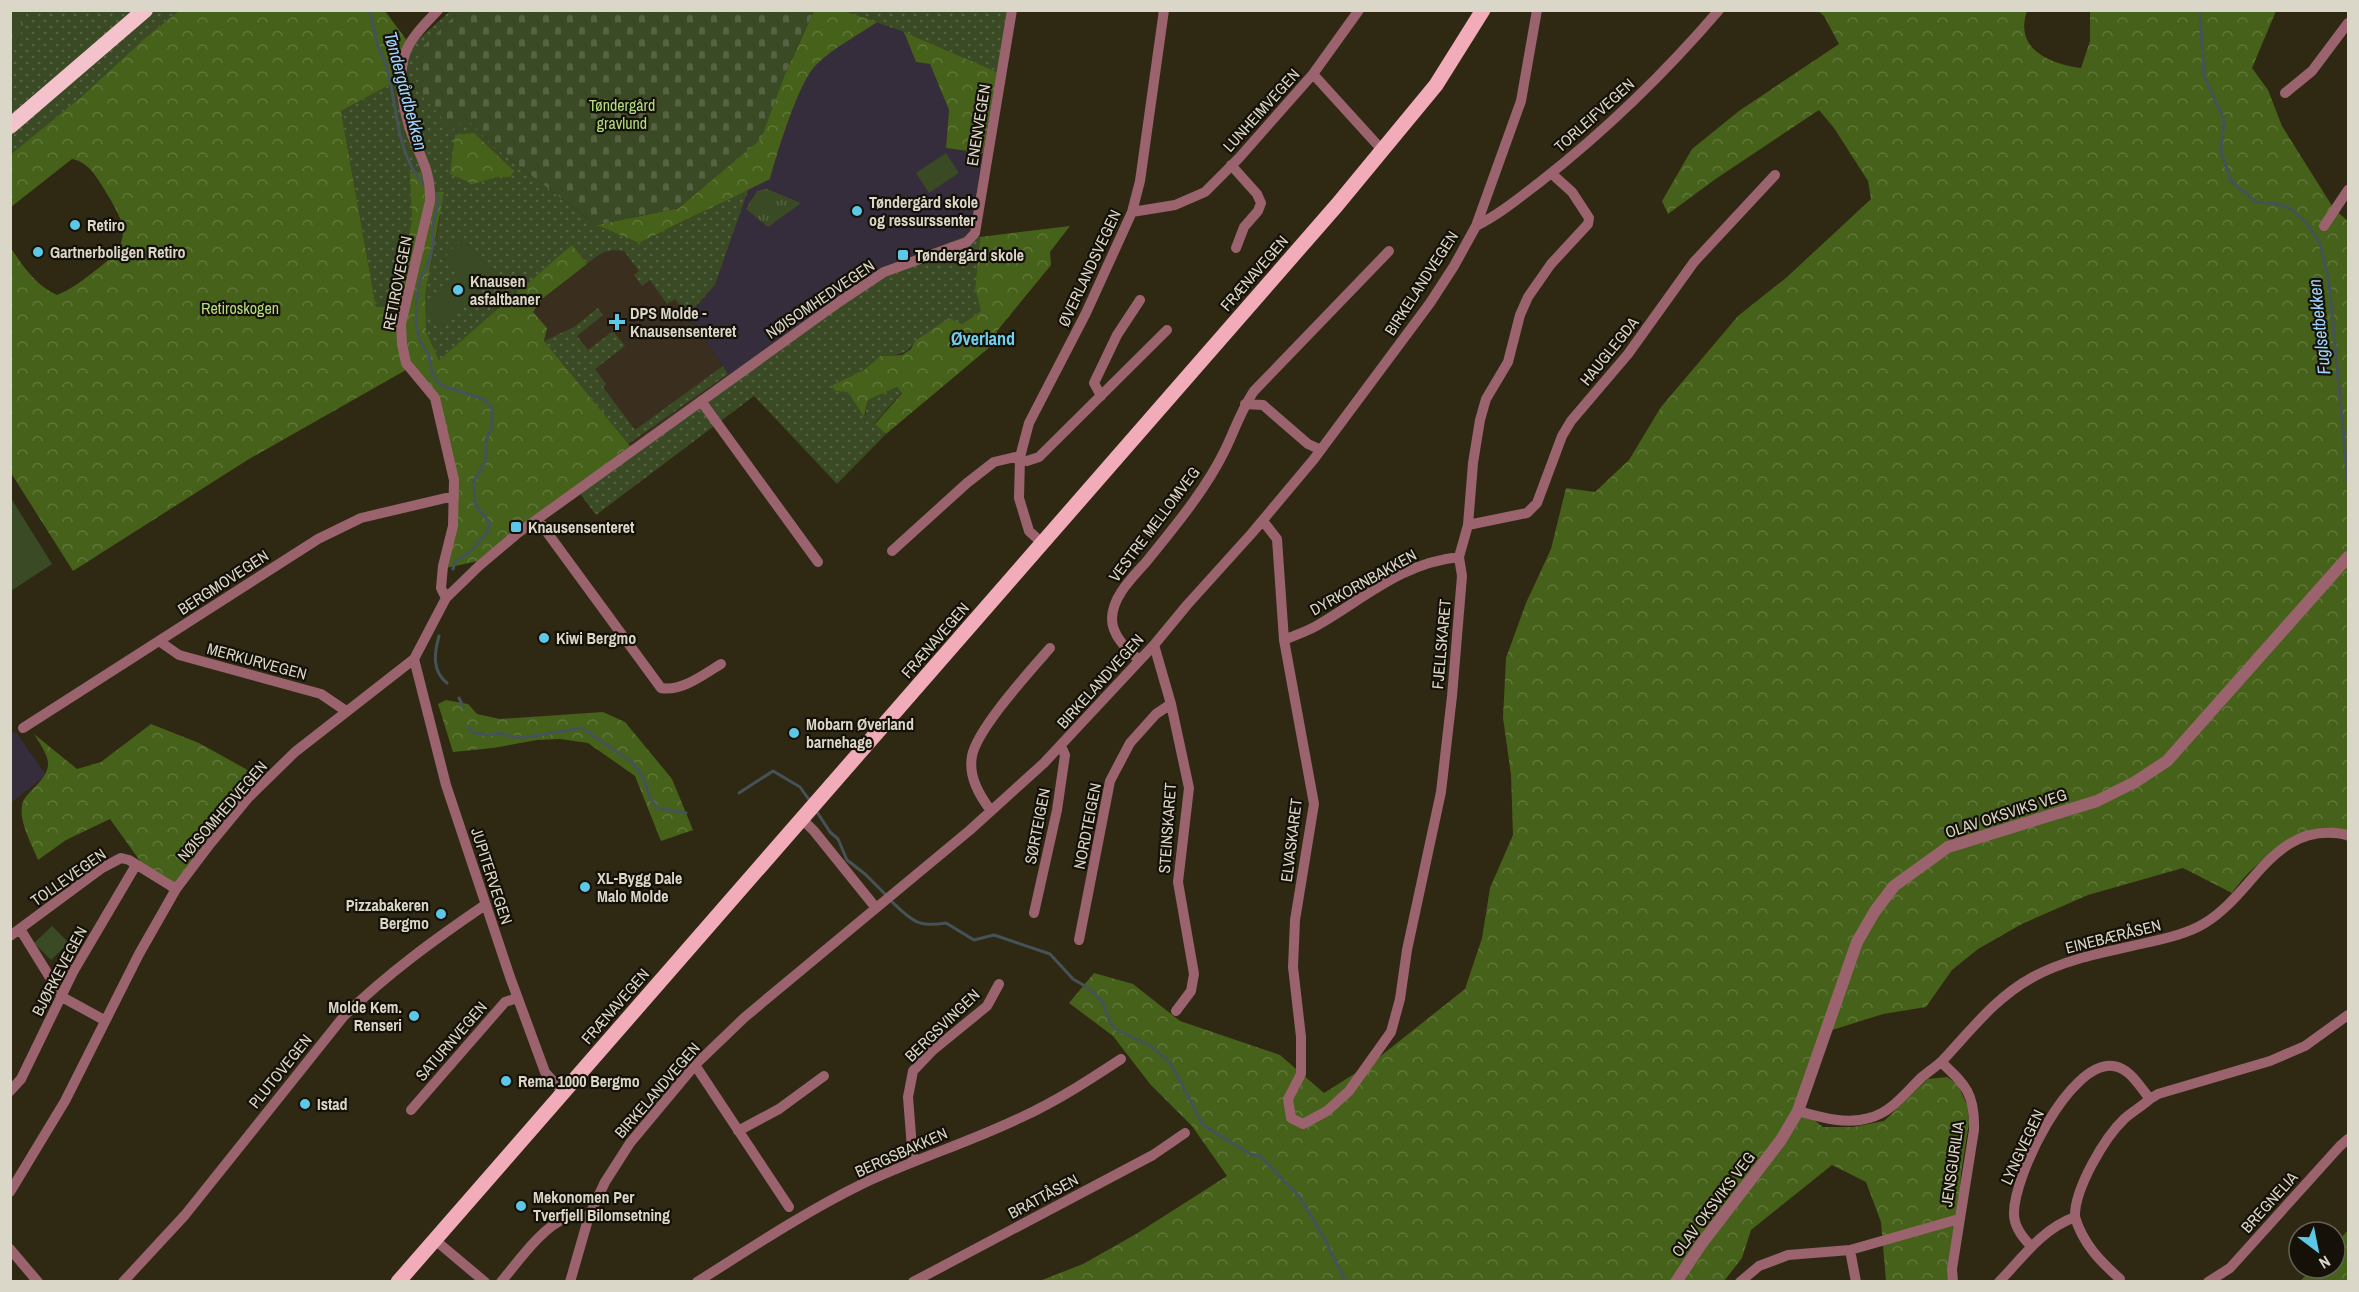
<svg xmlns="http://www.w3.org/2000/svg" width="2359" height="1292" font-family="'Archivo Narrow',sans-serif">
  <defs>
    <pattern id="grass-dots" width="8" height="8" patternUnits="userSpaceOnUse" patternTransform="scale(1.5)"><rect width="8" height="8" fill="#3a4a24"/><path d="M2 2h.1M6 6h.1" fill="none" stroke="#566342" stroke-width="1.8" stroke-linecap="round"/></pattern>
    <pattern id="forest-crowns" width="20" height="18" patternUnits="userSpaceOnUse" patternTransform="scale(1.5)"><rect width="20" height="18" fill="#46611a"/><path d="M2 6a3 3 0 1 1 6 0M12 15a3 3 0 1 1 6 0" fill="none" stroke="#60773a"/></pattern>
    <pattern id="cemetery-stones" width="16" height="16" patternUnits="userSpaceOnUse" patternTransform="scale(1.5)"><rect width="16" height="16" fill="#3a4a24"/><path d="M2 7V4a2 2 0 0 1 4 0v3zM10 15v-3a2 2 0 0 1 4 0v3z" fill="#566342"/></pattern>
    <pattern id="park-tufts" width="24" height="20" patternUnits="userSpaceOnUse" patternTransform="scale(1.5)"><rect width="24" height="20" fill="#3a4a24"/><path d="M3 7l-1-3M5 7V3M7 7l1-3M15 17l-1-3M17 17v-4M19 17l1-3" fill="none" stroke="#566342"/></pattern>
  </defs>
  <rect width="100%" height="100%" fill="#2f2813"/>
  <path fill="#352c3c" d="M814,11H844L904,32L916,62L930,64L949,110L946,148L983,153L969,235L730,376L688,316L715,285L749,188L761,139Z
    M16,732L46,775L11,803V733Z"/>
  <path fill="#3a2e1f" d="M596,225L715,285L688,316L730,376L630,446L544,341L533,312L542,299L587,264Z"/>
  <path fill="url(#grass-dots)" d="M26,11H179L145,38L82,96L11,154V57L25,22Z
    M450,11H460L420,49L452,129L466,118L497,149L596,225L639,243L687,220L749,188L715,285L687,316L675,299L667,304L650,280L642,286L634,275L639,271L624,251C607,248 600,253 587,264L572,246L439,360L426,331L425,321V296L440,217L426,192L411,173L412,220L393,307H376L341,111L406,76L411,46Z
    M844,11H1007L997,72L904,32Z
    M969,235L980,237L975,289L981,311L962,324L915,341C907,356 896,355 880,356L864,370L832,385L848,392L865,416L868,400L897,387L902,392L875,423L886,434L837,484L754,396L596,515L575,487L883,268Z
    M598,308L603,315L577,336L588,350L613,331L625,346L595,369L606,384L603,387L635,430L723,366L728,374L628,444L544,341L574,327Z"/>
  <path fill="url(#forest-crowns)" d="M179,11H385L411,46L406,76L341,111L376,307H393L412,220L410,173L421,172L426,192H444L425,296L426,331L439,360L572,245L587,264L542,299L533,312L547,328L544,341L630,446L478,561L446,568L457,528L458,480L438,395L413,366L249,459L73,571L11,473L10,247C24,267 34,284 57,295C72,289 83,280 96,270C134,242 127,226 104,189C96,176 88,162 72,159L11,207V154L82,96L145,38Z
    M814,11H844L877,22C857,36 833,48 816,65C799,81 777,153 770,179L639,243L596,225L679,208L786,72Z
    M1818,11H2027C2014,49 2049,64 2081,68L2090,41V11H2276L2252,68L2268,90L2282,126L2334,209L2348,221V841C2341,839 2330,832 2322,833C2289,835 2250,866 2232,893L2183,868L2088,895L2022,924L1978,949L1952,970L1926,1007L1883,1014L1829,1031L1800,1109L1823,1127H1853L1884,1121L1928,1079L1947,1077L1958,1085L1968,1107L1969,1123L1961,1173L1956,1281H1886L1881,1222L1866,1182L1832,1165L1751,1230L1742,1258L1724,1281L1037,1282L1083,1264L1136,1234L1227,1176L1192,1126L1150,1084L1113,1036L1069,1003L1094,973L1133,984L1180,1021L1280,1055L1324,1093L1373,1062L1465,989L1482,938L1490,888L1513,835L1511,775L1503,718L1506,658L1526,603L1551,549L1566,488L1595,492L1629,460L1661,407L1738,316L1787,277L1871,199L1868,181L1834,128L1819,110L1717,178L1668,214L1662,201L1692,149L1739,111L1839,44L1824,16Z
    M904,32L997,72L983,153L946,148L949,110L930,64L916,62Z
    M474,133L514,171L510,177H497L473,184L450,174L455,135Z
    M1070,226L1050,252L1051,265L997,331V341L886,434L875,424L902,393L897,387L868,400L864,417L848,392L835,391L832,385L864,370L880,356L902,355L911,349L915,341L949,318L962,324L981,311L975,289L980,237Z
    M446,700L468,704L477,714L500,719L603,712L625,722L672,779L693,830L661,841L635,776L588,743L560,739L537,740L493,748L453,752L438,704Z
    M151,724L199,743L253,773L245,795L202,845L173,895L145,868L110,819L66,840L38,860C32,845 19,822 22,806C23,799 27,795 32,790C56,766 50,760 34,734L77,769L101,762Z
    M2348,1230V1281H2300L2314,1268H2335V1245Z"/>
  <path fill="url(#cemetery-stones)" d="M460,11V10L814,11L786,72L761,139L679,208L596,225L497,149L467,119L452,130L421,94L420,49Z"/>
  <path fill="url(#park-tufts)" d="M11,10L26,11L25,22L11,57Z
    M767,189L801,203L768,227L746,209L757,191Z"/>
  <path fill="#3a4a24" d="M946,153L959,173L929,193L916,173Z
    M460,241L493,272L443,325L425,308L457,273L443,259Z
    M11,498L52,564L11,591H10Z
    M52,926L69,943L51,960L34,943Z"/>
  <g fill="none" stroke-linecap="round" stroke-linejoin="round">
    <path stroke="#455359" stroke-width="3" d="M369,10C374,22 374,35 378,46C381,55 386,63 388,72C397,108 397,158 425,185
      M2200,10L2204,76L2224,120L2221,151L2231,181L2256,202L2279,204L2291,209L2307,224L2320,243L2329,282L2348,483
      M433,191L439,199L432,230L434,243L427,267L420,279L417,297L416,324L419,339L429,355L432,374L440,385L483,399L492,408V428L486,439V460L474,481L475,505L490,523L487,533L470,552L455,562L453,569
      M2348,524V530
      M439,636C434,654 432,671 447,683
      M459,698L463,706
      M469,727L471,732L488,735L499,733L513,737H527L582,728L632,762L642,775L651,800L658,808L686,813
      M739,793L773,771L800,787L810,801
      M815,809L830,832L838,839L847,860L865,874L886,895
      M890,900C911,920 917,928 946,923L974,940L994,935L1050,954L1073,979L1090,989L1103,1003L1109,1020L1115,1029L1151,1046L1171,1064L1203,1125L1252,1155L1260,1156L1299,1196L1323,1236L1346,1282
      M10,1280L12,1282"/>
    <path stroke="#9a636e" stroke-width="10" d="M438,10C426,23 410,38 405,54C397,77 404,114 412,135C422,160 431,173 430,201L401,324L402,344L406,363L435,398L454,480L453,526L443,566L441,588L446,598
      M1313,74L1383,151
      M2285,93L2312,71L2348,23
      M1231,165L1257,194L1261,203L1258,211L1244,227L1236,248
      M1132,212L1175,205L1205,192L1239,158L1313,74L1359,10
      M1476,226C1500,214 1519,198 1540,182C1605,131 1665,73 1719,10
      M2324,226L2348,190
      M1101,396L1094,383L1117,335L1140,300
      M701,401L818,562
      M1245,404L1263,405L1308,444L1321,450
      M538,520L661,688C682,692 704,674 721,664
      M1263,521L1277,539L1284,640L1314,804L1295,920L1293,967L1301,1037V1074L1288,1099L1291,1118L1303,1124L1327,1111L1349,1091L1391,1032L1400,999L1407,950L1441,792L1452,696L1462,576L1459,557L1468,525L1473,463L1480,420L1486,399L1508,362L1520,315L1528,297L1551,264L1588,224L1589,218L1572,192L1551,173
      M1468,525L1527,513L1537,503L1562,436L1571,421L1628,354L1694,262L1775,175
      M1042,543L1029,531L1019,498L1020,457L1029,423L1086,313L1132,212L1140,181L1164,10
      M892,551L967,483L994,462L1015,457L1027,461L1039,457L1167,330
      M1284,640C1296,635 1308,631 1318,625C1366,597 1402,563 1459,557
      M159,641L179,655L321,694L346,711
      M1154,645L1171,704L1189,788L1178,882L1194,974L1191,991L1176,1011
      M414,659L446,785L510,977L545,1072L563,1092
      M1139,660C1127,649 1112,636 1112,619C1112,596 1134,576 1147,561C1175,526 1204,492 1224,452C1234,432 1241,410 1254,391L1389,251
      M23,728L318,539L361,518L454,496
      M991,811C980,796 968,777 972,756C977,729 1030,671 1050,648
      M801,818L814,831L876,908
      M1034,913L1057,810L1065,755L1061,746
      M20,929L62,997L104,1020
      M10,936L102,868L121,858L129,860L176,889
      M1079,940L1110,781L1130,743L1156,714L1171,704
      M1941,1062C1966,1085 1975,1094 1974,1130L1952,1269L1953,1282
      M695,1065L789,1207
      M10,1091L21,1079L73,972L136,865
      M2150,1099L2158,1094L2270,1061L2305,1046L2348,1015
      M411,1110L505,1002L517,998
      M1798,1111C1820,1117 1846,1125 1869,1118C1891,1113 1906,1092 1922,1077C1929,1071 1937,1066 1943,1060C1971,1030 1996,997 2033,977C2068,958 2107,952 2145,943C2166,938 2187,934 2205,923C2256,892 2274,819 2348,835
      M738,1131L779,1109L824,1076
      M913,1161L908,1097L913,1071L932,1051L987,1006L999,984
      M10,1192L65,1101L139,954L176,889L210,844L248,798L295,752L414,659L446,598L479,566L518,533L839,302L884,272L967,242L975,233L1012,10
      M435,1240L485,1282
      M2031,1246C2023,1238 2014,1226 2014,1214C2013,1177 2069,1061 2113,1066C2130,1068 2140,1087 2150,1099C2142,1106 2132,1112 2124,1119C2104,1138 2074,1190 2075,1217
      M10,1249L38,1282
      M1850,1250L1856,1282
      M123,1282L185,1215L344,1016C387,974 435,939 485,905
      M501,1282C517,1263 543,1226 566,1218C573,1215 582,1216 589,1216
      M570,1282L589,1216L605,1182L630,1143L695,1065L745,1017L970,830L1044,763L1154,645L1187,605L1252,533L1314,459L1430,303L1454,266L1476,226L1521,101L1537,10
      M697,1282C751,1248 805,1212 862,1184C915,1159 970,1142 1022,1117C1057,1101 1089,1080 1121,1059
      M913,1282L1153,1155L1185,1133
      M1740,1282L1759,1266L1788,1255L1850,1250L1959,1219
      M1999,1282C2023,1257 2042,1229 2075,1217C2083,1244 2100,1261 2120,1279
      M2208,1282L2230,1268L2340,1146L2348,1139"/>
    <path stroke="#9a636e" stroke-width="12" d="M1676,1282L1702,1243L1781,1140L1798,1111L1857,942L1875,911L1894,886L1948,847L2097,801L2135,782L2167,761L2348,557"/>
    <path stroke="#f2acb9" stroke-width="15" d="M398,1282L1337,205L1436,85L1483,10"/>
    <path stroke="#f4c2cb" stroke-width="16" d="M10,126L145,10"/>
  </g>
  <g fill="#5cc7e7" stroke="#151108" stroke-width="2">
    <circle cx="857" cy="211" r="6"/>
    <circle cx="75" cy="225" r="6"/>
    <circle cx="38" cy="252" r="6"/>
    <rect x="897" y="249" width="12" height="12" rx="3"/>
    <circle cx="458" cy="290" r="6"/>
    <path d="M614 313h6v6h6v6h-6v6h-6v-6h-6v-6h6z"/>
    <rect x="510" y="521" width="12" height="12" rx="3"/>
    <circle cx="544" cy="638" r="6"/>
    <circle cx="794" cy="733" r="6"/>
    <circle cx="585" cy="887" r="6"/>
    <circle cx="441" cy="914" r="6"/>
    <circle cx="414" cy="1016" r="6"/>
    <circle cx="506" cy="1081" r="6"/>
    <circle cx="305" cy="1104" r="6"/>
    <circle cx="521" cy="1206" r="6"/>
  </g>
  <g text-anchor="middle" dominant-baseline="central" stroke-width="4.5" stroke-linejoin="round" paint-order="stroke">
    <g font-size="16" fill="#b4de7c" stroke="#151108">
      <text x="622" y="105">Tøndergård<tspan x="622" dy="18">gravlund</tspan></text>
      <text x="240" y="308">Retiroskogen</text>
    </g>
    <g font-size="16" fill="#dad6c8" stroke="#151108">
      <text transform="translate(1261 110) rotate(-48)">LUNHEIMVEGEN</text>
      <text transform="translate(1594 115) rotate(-42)">TORLEIFVEGEN</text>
      <text transform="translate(978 125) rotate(-81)">ENENVEGEN</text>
      <text transform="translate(1089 268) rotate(-65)">ØVERLANDSVEGEN</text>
      <text transform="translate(1254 273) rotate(-49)">FRÆNAVEGEN</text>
      <text transform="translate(397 283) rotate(-79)">RETIROVEGEN</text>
      <text transform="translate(1421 283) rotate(-57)">BIRKELANDVEGEN</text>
      <text transform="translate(820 299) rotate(-34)">NØISOMHEDVEGEN</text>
      <text transform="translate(1609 351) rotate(-51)">HAUGLEGDA</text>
      <text transform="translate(1154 524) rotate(-53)">VESTRE MELLOMVEG</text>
      <text transform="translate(223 582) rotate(-33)">BERGMOVEGEN</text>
      <text transform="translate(1363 582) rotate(-29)">DYRKORNBAKKEN</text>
      <text transform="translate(935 640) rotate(-49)">FRÆNAVEGEN</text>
      <text transform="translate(1441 644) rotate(-85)">FJELLSKARET</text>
      <text transform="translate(257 661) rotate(15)">MERKURVEGEN</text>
      <text transform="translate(1100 681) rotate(-48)">BIRKELANDVEGEN</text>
      <text transform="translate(222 811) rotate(-49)">NØISOMHEDVEGEN</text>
      <text transform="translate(2006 813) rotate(-18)">OLAV OKSVIKS VEG</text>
      <text transform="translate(1037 826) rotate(-79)">SØRTEIGEN</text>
      <text transform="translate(1087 826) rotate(-79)">NORDTEIGEN</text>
      <text transform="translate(1167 828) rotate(-86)">STEINSKARET</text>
      <text transform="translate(1291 840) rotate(-83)">ELVASKARET</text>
      <text transform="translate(492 876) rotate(72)">JUPITERVEGEN</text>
      <text transform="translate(68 877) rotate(-35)">TOLLEVEGEN</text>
      <text transform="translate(2113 936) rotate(-14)">EINEBÆRÅSEN</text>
      <text transform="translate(59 971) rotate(-62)">BJØRKEVEGEN</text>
      <text transform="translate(615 1006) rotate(-49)">FRÆNAVEGEN</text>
      <text transform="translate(942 1025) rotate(-44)">BERGSVINGEN</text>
      <text transform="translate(451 1041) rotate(-49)">SATURNVEGEN</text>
      <text transform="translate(280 1071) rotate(-51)">PLUTOVEGEN</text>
      <text transform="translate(657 1090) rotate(-49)">BIRKELANDVEGEN</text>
      <text transform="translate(2022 1147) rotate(-65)">LYNGVEGEN</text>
      <text transform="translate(901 1152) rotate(-24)">BERGSBAKKEN</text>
      <text transform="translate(1952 1164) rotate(-82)">JENSGURILIA</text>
      <text transform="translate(1043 1196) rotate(-28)">BRATTÅSEN</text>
      <text transform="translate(2269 1202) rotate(-48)">BREGNELIA</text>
      <text transform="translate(1713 1204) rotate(-53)">OLAV OKSVIKS VEG</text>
    </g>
    <g font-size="16" font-weight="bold" fill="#dad6c8" stroke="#151108" text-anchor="start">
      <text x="869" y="202">Tøndergård skole<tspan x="869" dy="18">og ressurssenter</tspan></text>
      <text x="87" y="225">Retiro</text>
      <text x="50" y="252">Gartnerboligen Retiro</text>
      <text x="915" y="255">Tøndergård skole</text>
      <text x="470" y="281">Knausen<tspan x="470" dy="18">asfaltbaner</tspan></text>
      <text x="630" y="313">DPS Molde -<tspan x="630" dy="18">Knausensenteret</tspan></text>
      <text x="528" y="527">Knausensenteret</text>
      <text x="556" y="638">Kiwi Bergmo</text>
      <text x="806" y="724">Mobarn Øverland<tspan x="806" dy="18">barnehage</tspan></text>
      <text x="597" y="878">XL-Bygg Dale<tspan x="597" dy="18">Malo Molde</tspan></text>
      <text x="429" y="905" text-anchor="end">Pizzabakeren<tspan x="429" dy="18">Bergmo</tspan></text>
      <text x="402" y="1007" text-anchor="end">Molde Kem.<tspan x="402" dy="18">Renseri</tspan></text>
      <text x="518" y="1081">Rema 1000 Bergmo</text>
      <text x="317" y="1104">Istad</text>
      <text x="533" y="1197">Mekonomen Per<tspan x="533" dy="18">Tverfjell Bilomsetning</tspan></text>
    </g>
    <g font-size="18" font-style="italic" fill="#9fd4fd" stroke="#151108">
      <text transform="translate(406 91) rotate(75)">Tøndergårdbekken</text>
      <text transform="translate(2319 327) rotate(-96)">Fuglsetbekken</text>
    </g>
    <g font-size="18" font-weight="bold" fill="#6fd0ed" stroke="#151108">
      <text x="983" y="338">Øverland</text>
    </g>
  </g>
  <rect width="2359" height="1292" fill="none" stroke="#dad6c8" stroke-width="24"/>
  <g transform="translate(2317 1250) rotate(148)"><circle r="28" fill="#151108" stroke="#646055" stroke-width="1.5"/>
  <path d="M0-4.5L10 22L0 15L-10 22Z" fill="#5cc7e7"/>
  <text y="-9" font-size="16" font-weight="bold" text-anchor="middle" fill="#dad6c8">N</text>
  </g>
</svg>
